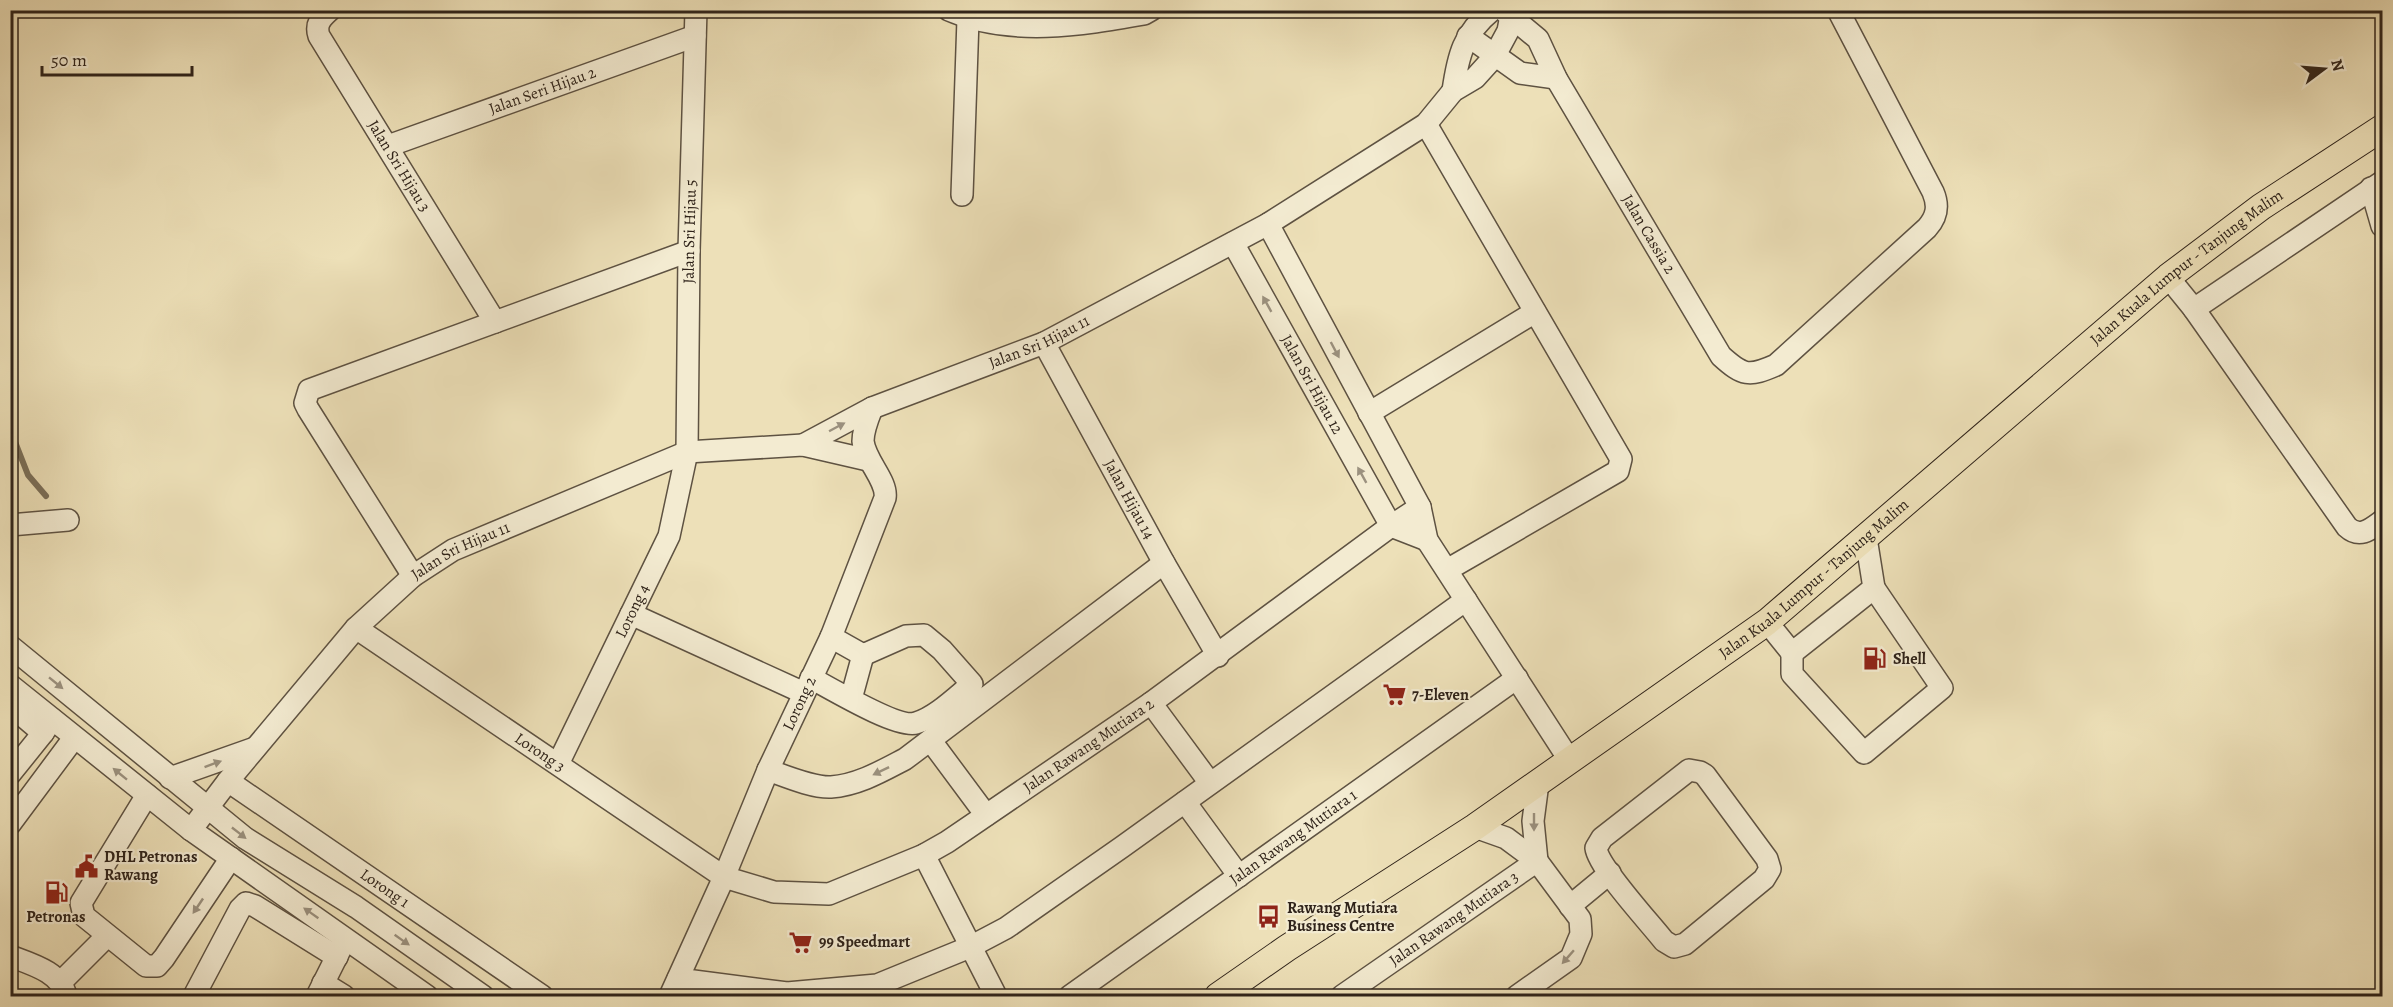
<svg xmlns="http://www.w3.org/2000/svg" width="2393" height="1007" font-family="Alegreya,serif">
  <rect width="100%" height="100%" fill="#ede0b8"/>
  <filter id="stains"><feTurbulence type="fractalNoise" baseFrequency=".00333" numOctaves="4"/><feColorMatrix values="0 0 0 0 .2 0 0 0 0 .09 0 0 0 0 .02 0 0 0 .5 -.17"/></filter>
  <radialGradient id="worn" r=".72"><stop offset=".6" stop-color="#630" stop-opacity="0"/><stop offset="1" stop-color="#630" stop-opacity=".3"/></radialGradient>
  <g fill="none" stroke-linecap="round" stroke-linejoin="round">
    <path stroke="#7a6e58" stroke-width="6" d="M10,429L28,475L46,496"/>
    <defs>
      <g id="minor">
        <path id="s1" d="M330,10C321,18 315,24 319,36L495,322"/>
        <path d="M949,10C1011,37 1081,25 1144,14L1151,10"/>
        <path id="s2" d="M1503,10L1538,39L1556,78L1721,356C1743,376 1749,377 1776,365L1927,228C1937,217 1939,206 1933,192L1838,10"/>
        <path d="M1468,36L1520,73L1556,78"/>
        <path d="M1453,91C1458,56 1463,34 1492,10"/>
        <path d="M1426,124L1621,459L1618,471L1447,570"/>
        <path id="s3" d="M388,146L695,36"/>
        <path d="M2371,188L2382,226"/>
        <path d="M962,195L968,19"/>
        <path d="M1268,224L1420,507L1427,540L1570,761"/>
        <path id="s4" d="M1233,243L1391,526L1427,540"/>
        <path d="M2168,277L2194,309L2347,527C2360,539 2371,529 2382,521"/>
        <path d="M2194,309L2382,182"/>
        <path id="s5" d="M1044,343L1164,563L1218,656"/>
        <path d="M1369,413L1535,312"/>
        <path id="s6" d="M803,445L872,408L1044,343L1268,224L1426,124L1453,91L1475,78L1494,57L1508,31L1512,10"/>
        <path d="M10,525L68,520"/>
        <path d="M413,576L308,409L305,403L309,390L689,251"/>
        <path d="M631,614L804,693"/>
        <path d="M1767,622L1792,653L1874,588L1866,538"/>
        <path id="s7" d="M356,628L724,877L774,892L829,894L924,855L947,842L1151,703L1391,526L1420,507"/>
        <path d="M10,646L245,838L356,907L483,996"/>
        <path d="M1792,653V674L1864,753L1942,688L1874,588"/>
        <path d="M811,678C830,688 898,729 916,723C936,717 956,697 972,684L942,650L924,635L906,636L863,655L831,637"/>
        <path d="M10,685L191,830L427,996"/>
        <path d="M851,699L863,655"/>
        <path d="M1151,703L1210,783"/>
        <path d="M10,705L43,733"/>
        <path d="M931,741L986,815"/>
        <path id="s8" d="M558,764L669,536L687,452L689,251L696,10"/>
        <path d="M768,770C785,776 813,788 831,787C858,785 882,771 905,759L1164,563"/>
        <path d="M1689,770L1700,772L1705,775L1767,859L1770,869L1764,879L1685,944L1674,947L1664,941C1650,923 1598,867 1596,848L1602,838Z"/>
        <path d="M10,774L43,733L52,719"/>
        <path d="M170,778L255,748"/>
        <path id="s9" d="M228,781L542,996"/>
        <path d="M147,795L81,903L84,916L146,966H157L164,958L231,858"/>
        <path d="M1185,802L1239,876"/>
        <path d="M10,824L74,738"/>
        <path d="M1475,827L1506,838L1537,861L1580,919L1581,934L1571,958L1517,996"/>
        <path id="s10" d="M191,830L228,781L356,628L413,576L453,550L687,452L803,445L868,460"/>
        <path d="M924,855L996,996"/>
        <path d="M1537,861L1533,821L1538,783"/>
        <path d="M1570,906L1610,873"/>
        <path d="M10,956C31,964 61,972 66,996"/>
        <path d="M678,979L787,993L877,985L970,947L1006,928L1122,847L1466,600"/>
        <path d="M61,982L107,936"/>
        <path d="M323,983L344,996"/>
        <path d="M194,996L240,909L246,903L255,906L337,957"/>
        <path d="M317,996L342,946"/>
        <path id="s11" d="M670,996L724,877L768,770L831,637L885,498C888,481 865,461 863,441C863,430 868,418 872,408"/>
        <path id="s12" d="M1070,996L1517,678"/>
        <path id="s13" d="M1342,996L1537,861"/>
      </g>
      <g id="major">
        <path id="s14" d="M1218,996L1287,948L1475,827L1767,622L2168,277L2261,207L2382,128"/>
      </g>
    </defs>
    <use href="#minor" stroke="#5e5242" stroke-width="24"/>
    <use href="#major" stroke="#2f231a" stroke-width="28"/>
    <use href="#minor" stroke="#f3ebd1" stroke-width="21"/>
    <use href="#major" stroke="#ede0b8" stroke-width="26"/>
  </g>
  <defs><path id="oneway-solid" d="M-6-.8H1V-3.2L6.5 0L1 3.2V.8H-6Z" transform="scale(1.5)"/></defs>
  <g fill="#9b917f">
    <use href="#oneway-solid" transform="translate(1267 304) rotate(-119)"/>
    <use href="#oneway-solid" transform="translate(1335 350) rotate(62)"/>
    <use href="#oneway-solid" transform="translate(837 427) rotate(-28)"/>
    <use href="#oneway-solid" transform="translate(1362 475) rotate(-119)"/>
    <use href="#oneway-solid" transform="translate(56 683) rotate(39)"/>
    <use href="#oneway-solid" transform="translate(213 764) rotate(-20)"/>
    <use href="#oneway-solid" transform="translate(881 771) rotate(154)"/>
    <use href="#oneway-solid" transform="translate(120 774) rotate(-141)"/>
    <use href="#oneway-solid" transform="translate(1534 822) rotate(90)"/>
    <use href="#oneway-solid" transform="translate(239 833) rotate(38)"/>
    <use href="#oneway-solid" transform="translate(198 906) rotate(124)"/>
    <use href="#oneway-solid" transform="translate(311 913) rotate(-145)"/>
    <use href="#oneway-solid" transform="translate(402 940) rotate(35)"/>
    <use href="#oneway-solid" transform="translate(1568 957) rotate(131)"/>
  </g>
  <defs>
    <symbol id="fuel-bare" viewBox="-9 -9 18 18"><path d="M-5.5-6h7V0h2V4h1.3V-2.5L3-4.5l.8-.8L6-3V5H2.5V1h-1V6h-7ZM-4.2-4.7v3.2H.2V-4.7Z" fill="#8f2418" stroke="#f3ebd1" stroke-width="2.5" paint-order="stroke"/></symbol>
    <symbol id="supermarket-bare" viewBox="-9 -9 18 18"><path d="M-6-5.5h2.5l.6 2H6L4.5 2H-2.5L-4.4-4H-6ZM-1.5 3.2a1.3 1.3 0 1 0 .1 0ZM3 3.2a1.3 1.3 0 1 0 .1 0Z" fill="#8f2418" stroke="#f3ebd1" stroke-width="2.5" paint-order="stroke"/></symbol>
    <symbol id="civic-bare" viewBox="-9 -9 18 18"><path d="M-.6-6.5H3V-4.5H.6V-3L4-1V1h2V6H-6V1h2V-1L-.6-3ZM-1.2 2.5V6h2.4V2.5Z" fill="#8f2418" stroke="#f3ebd1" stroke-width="2.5" paint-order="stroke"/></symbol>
    <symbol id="bus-bare" viewBox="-9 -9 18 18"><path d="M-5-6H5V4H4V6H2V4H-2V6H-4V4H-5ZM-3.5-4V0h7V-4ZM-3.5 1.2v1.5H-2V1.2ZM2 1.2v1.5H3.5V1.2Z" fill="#8f2418" stroke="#f3ebd1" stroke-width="2.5" paint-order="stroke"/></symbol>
  </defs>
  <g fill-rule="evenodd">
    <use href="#fuel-bare" x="1858" y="642" width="33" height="33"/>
    <use href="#supermarket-bare" x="1378" y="678" width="33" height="33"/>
    <use href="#civic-bare" x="70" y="850" width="33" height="33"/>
    <use href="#fuel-bare" x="40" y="876" width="33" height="33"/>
    <use href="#bus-bare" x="1252" y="900" width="33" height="33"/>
    <use href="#supermarket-bare" x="784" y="926" width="33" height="33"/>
  </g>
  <g text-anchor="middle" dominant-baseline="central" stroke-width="4.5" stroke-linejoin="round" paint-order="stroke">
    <g font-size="16" fill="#2f231a" stroke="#f3ebd1">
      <text stroke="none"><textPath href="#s3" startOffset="164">Jalan Seri Hijau 2</textPath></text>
      <text stroke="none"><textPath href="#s1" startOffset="183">Jalan Sri Hijau 3</textPath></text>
      <text stroke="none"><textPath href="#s8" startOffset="560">Jalan Sri Hijau 5</textPath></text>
      <text stroke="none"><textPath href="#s2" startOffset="270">Jalan Cassia 2</textPath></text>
      <text stroke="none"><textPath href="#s14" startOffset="1214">Jalan Kuala Lumpur - Tanjung Malim</textPath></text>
      <text stroke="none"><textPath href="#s6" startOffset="258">Jalan Sri Hijau 11</textPath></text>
      <text stroke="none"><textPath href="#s4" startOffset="162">Jalan Sri Hijau 12</textPath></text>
      <text stroke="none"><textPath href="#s5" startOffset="178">Jalan Hijau 14</textPath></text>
      <text stroke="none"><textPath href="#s10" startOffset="392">Jalan Sri Hijau 11</textPath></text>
      <text stroke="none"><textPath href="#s14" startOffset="728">Jalan Kuala Lumpur - Tanjung Malim</textPath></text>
      <text stroke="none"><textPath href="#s8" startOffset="170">Lorong 4</textPath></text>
      <text stroke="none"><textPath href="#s11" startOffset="320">Lorong 2</textPath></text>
      <text stroke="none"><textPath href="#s7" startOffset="852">Jalan Rawang Mutiara 2</textPath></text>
      <text stroke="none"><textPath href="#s7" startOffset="222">Lorong 3</textPath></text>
      <text stroke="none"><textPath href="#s12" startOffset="274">Jalan Rawang Mutiara 1</textPath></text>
      <text stroke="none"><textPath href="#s9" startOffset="190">Lorong 1</textPath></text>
      <text stroke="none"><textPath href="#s13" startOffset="136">Jalan Rawang Mutiara 3</textPath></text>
    </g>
    <g font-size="16" font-weight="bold" fill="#2f231a" stroke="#f3ebd1" text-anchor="start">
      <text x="1893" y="659">Shell</text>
      <text x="1412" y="695">7-Eleven</text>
      <text x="104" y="857">DHL Petronas<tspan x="104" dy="18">Rawang</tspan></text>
      <text x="1287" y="908">Rawang Mutiara<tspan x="1287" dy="18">Business Centre</tspan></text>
      <text x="56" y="917" text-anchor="middle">Petronas</text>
      <text x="819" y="942">99 Speedmart</text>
    </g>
  </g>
  <rect width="2393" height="1007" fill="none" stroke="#ede0b8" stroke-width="36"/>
  <rect x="12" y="12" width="2369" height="983" fill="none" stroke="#2f231a" stroke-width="3"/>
  <rect x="18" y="18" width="2357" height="971" fill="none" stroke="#2f231a" stroke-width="1.5"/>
  <g transform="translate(2324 69) rotate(74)" stroke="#f3ebd1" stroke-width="4.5" paint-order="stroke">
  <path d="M0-4.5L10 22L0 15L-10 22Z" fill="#2f231a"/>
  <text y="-9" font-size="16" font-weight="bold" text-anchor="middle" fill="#2f231a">N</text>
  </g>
  <path d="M42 66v9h150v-9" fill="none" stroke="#2f231a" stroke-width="3"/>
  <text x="51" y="66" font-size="18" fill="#2f231a" stroke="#f3ebd1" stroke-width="4.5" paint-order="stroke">50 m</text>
  <rect width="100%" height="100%" filter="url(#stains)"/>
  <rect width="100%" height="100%" fill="url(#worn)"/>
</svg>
